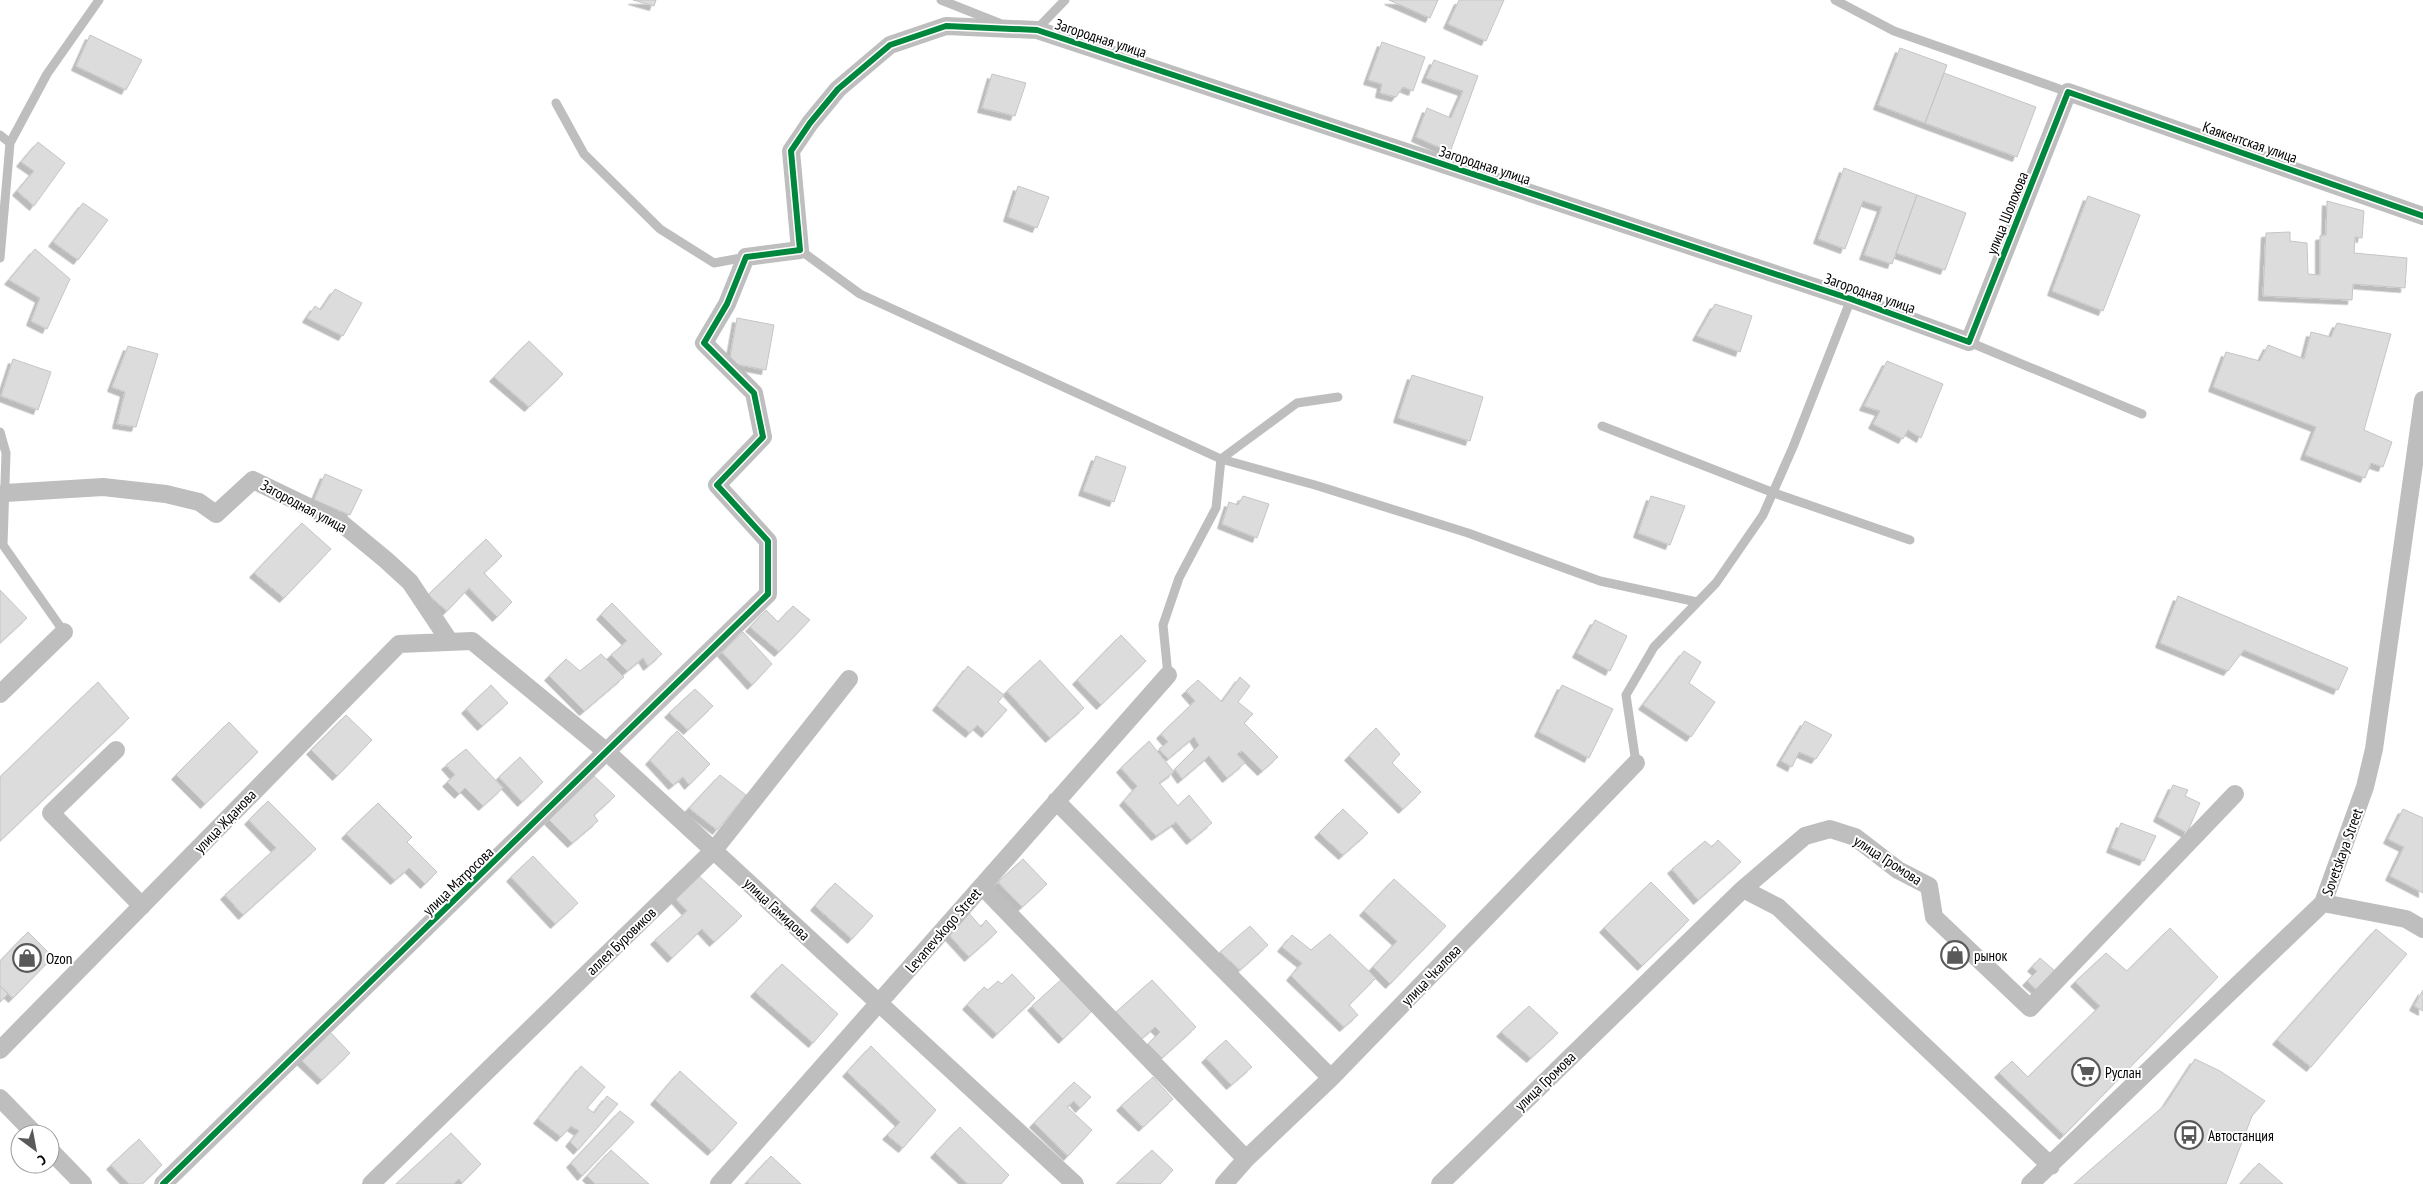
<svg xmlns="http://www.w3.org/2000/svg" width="2423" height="1184" font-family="'PT Sans Narrow',sans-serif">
  <defs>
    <filter id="shadow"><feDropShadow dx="-4.5" dy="4.5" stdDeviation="0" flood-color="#0004"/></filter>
  </defs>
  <rect width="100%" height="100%" fill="#fff"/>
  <path fill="#dcdcdc" stroke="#c5c5c5" filter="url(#shadow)" d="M633,0H656L654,6Z
    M1389,0H1438L1430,18Z
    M1459,0H1504L1486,41L1448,24Z
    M90,35L142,60L126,90L76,66Z
    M1382,42L1425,57L1413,91L1403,87L1396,97L1380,93L1382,84L1368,80Z
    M1900,48L1947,65L1925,123L1878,105Z
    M1434,60L1478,76L1450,152L1416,137L1427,108L1451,118L1463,91L1426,78Z
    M1944,73L2036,107L2017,157L1925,123Z
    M992,74L1026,83L1015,116L982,108Z
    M38,142L65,163L34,206L17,191L34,171L21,162Z
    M1844,168L1917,195L1892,264L1864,255L1882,207L1863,201L1845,249L1818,239Z
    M1018,186L1049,197L1037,228L1008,217Z
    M1917,195L1966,213L1945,270L1896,253Z
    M2088,196L2140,215L2103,311L2052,291Z
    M2327,201L2364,211L2362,238L2355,237L2354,253L2407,258L2405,288L2353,284L2352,300L2263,296L2266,233L2290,232V241L2307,243L2308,274L2320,275V236L2326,235Z
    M83,203L108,220L78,260L53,242Z
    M35,249L70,279L47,329L31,321L40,298L9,280Z
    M335,289L362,303L343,336L307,318L315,306L321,310Z
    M1715,304L1752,316L1740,352L1697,336Z
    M737,318L774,325L766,370L729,363Z
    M2337,323L2391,334L2364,430L2392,442L2383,467L2371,463L2365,478L2305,455L2316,427L2213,387L2226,352L2260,361L2268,345L2304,359L2311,332L2331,337Z
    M529,341L563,374L529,407L494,377Z
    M128,346L158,354L136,427L117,424L125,392L112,387Z
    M13,359L51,372L38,410L1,396Z
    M1887,361L1943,384L1921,438L1908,430L1903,439L1873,424L1880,411L1864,406Z
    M1412,375L1483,397L1470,441L1398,418Z
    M1096,456L1126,467L1114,502L1083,491Z
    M325,474L362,490L350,515L314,500Z
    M1243,496L1269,504L1257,538L1222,524L1229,502L1238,505Z
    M1651,496L1685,506L1670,545L1638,533Z
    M302,523L331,549L284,598L254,573Z
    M486,539L502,556L484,573L512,602L497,617L469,588L447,611L428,595Z
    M0,590L27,618L0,643Z
    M2178,596L2348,668L2338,690L2244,650L2228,671L2160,643Z
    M612,603L662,654L648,666L643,658L627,671L611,655L627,641L601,615Z
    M793,606L810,620L779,652L750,627L766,610L778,622Z
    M1595,620L1627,636L1610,671L1577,653Z
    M743,632L772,664L752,685L722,652Z
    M1121,635L1146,661L1101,705L1077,680Z
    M1684,651L1701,662L1689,683L1715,702L1691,737L1643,705Z
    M601,654L624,677L584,711L549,676L566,659L580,671Z
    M1040,660L1084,708L1050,738L1007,691Z
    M968,666L1004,695L998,702L1007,710L986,733L977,725L970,733L937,706Z
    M1240,677L1250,686L1238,702L1253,714L1244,723L1278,757L1262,771L1242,751L1237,754L1245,763L1227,778L1209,756L1182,779L1175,769L1199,745L1194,737L1168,759L1159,749L1168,742L1161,734L1195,701L1186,691L1198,680L1222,702Z
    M98,682L129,718L0,841V777Z
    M491,685L508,703L482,726L466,709Z
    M1562,685L1613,709L1589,758L1539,732Z
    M695,689L713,706L688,730L669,713Z
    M346,715L372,740L337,776L311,750Z
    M1805,721L1832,735L1816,759L1799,752L1792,767L1781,761Z
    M229,722L258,752L205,804L176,775Z
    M1376,728L1400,754L1392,763L1421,792L1403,809L1349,756Z
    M677,731L710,764L689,785L683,777L673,785L650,760Z
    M1149,741L1174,772L1159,783L1178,806L1189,795L1212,823L1191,840L1176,822L1156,836L1124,801L1137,786L1121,768Z
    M466,749L503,788L483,806L465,788L459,794L447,782L455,775L446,765Z
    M520,757L543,782L522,802L499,777Z
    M720,775L746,795L717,830L689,808Z
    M594,776L615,796L594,815L598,821L572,843L549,820Z
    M2173,785L2188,790L2185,796L2200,803L2187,833L2158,817Z
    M268,801L316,849L243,915L225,895L276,848L249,820Z
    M378,803L412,837L407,842L437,872L425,884L409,868L395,880L346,834Z
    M1343,809L1368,833L1343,855L1319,833Z
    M2403,809L2423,818V893L2390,876L2404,847L2388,839Z
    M2121,823L2156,836L2144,861L2111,848Z
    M1718,840L1741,862L1698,900L1672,869L1705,841L1712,847Z
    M533,856L578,903L555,924L511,877Z
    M1023,859L1047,884L1022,907L998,882Z
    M698,875L742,916L714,942L702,929L672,958L655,940L687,911L675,898Z
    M1394,879L1446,926L1390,984L1373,967L1397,941L1364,911Z
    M1651,882L1689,920L1642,966L1604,928Z
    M835,883L873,916L852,939L815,906Z
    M968,912L981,927L986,920L997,932L969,957L948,934Z
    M1250,926L1268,945L1240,970L1220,952Z
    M2170,928L2218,977L2064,1135L1999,1073L2012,1061L2028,1077L2100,1006L2075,982L2106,953L2127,971Z
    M2376,929L2407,954L2311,1067L2277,1040Z
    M28,932L53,957L13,998L0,986V961Z
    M1330,934L1376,978L1349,1005L1358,1015L1344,1027L1291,976L1302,963L1282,947L1292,935L1311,950Z
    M2040,958L2055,971L2037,990L2027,981L2037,971L2032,967Z
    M782,964L838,1014L813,1043L755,992Z
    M1012,974L1035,998L997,1034L967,1005L984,987L988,990L998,981L1002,984Z
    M1062,979L1093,1010L1063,1039L1032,1006Z
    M1152,980L1196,1027L1162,1058L1148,1044L1160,1032L1155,1027L1140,1040L1115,1013Z
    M0,986L8,994L0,1002Z
    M2423,990V1011L2414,1006Z
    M1529,1006L1558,1033L1531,1058L1501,1032Z
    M330,1032L350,1053L322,1080L301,1060Z
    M1226,1040L1252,1067L1231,1085L1206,1058Z
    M871,1046L936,1110L903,1148L887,1135L900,1122L847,1072Z
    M2195,1059L2220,1071L2265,1101L2252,1116L2226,1184H2074L2165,1105Z
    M581,1066L605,1087L587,1108L594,1113L607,1096L618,1104L578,1150L570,1142L579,1131L571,1126L561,1137L538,1119Z
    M680,1071L737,1123L712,1151L655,1100Z
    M1153,1077L1173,1099L1143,1127L1121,1106Z
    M1074,1082L1091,1097L1080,1108L1074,1101L1067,1107L1092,1130L1068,1156L1034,1123Z
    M620,1111L634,1122L582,1176L571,1163Z
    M960,1127L1009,1175L1001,1184H968L935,1153Z
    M451,1133L481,1164L462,1183L459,1179L453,1184H396Z
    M139,1139L162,1165L142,1184H129L111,1165Z
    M611,1150L649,1184H595L587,1176Z
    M1152,1150L1173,1170L1160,1184L1117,1183Z
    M771,1156L801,1184H750L747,1182Z
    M2259,1163L2283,1184H2240Z"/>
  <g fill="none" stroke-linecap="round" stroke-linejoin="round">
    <path stroke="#bebebe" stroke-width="9" d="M941,0L999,23
      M1835,0L1894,31L2068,92
      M1036,30L1065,0
      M556,103L584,154L660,229L714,263L746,257
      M0,135L10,143L0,258
      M10,143L47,74L99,0
      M800,250L860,294L1221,459L1315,485L1468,533L1600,581L1697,602
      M1969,342L2142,414
      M1602,426L1774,493L1910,540
      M0,432L6,453L3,545L64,632
      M1168,675L1163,625L1179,578L1216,508L1221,459L1297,403L1338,397
      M1636,763L1626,695L1654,647L1716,583L1763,515L1793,447L1851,299"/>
    <path stroke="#bebebe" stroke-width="18" d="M5,493L103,487L166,494L199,502L216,514L253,480L340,522L386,560L410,582L450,642
      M0,694L64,632
      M116,750L51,813L142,906
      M1056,801L1331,1078
      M982,886L1246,1159
      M1743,889L1778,907L2051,1166
      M2323,903L2406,919L2423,929
      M0,1050L399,644L472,641L608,753L1075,1184
      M0,1098L35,1134
      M50,1150L83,1184
      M163,1184L768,594V541L717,485L763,437L754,393L704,343L727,304L746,257L800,250L791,151L810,123L838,89L890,45L946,26L1037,30L1851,299L1969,342L2068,92L2423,216
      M371,1184L714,850L849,679
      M719,1184L1168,675
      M1224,1184L1246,1159L1331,1078L1636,763
      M1440,1184L1743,889L1805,836L1830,829L1855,837L1898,870L1929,886L1934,917L2030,1008L2235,794
      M2030,1184L2323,903L2365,787L2374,749L2423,400"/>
    <defs>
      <path id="cycleway" d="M163,1184L768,594V541L717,485L763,437L754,393L704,343L727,304L746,257L800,250L791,151L810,123L838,89L890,45L946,26L1037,30L1851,299L1969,342L2068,92L2423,216"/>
    </defs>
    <use href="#cycleway" stroke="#fff" stroke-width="9"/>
    <use href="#cycleway" stroke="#00873e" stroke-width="6"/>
  </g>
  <defs>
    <symbol id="shop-ring" viewBox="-11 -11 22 22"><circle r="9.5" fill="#fff" stroke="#595959" stroke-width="1.5"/><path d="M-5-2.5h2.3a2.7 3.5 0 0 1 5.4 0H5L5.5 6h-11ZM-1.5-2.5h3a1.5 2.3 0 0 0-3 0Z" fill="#595959"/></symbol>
    <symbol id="supermarket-ring" viewBox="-11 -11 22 22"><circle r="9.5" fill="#fff" stroke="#595959" stroke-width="1.5"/><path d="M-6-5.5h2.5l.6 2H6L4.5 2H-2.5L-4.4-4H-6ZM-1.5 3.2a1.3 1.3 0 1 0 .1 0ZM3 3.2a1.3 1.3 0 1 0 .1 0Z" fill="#595959"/></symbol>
    <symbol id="bus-ring" viewBox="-11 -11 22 22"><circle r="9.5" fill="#fff" stroke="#595959" stroke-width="1.5"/><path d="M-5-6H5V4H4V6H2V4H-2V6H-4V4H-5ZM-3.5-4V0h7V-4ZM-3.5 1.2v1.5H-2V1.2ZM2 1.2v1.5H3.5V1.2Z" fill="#595959"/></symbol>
  </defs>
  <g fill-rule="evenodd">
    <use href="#shop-ring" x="1939" y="939" width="32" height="32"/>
    <use href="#shop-ring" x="11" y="942" width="32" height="32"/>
    <use href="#supermarket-ring" x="2070" y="1056" width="32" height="32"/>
    <use href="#bus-ring" x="2173" y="1119" width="32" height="32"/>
  </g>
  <g text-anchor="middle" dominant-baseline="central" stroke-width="4" stroke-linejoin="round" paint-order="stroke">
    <g font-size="15" fill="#000" stroke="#fff">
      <text transform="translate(1101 38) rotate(18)">Загородная улица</text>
      <text transform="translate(2250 142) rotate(19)">Каякентская улица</text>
      <text transform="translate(1485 165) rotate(18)">Загородная улица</text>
      <text transform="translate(2007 213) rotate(-68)">улица Шолохова</text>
      <text transform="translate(1870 293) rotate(19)">Загородная улица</text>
      <text transform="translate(304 506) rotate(28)">Загородная улица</text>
      <text transform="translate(225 821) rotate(-46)">улица Жданова</text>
      <text transform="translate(2342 852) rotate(-70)">Sovetskaya Street</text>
      <text transform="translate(1888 860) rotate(33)">улица Громова</text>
      <text transform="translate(458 881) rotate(-44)">улица Матросова</text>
      <text transform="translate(777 909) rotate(43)">улица Гамидова</text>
      <text transform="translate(943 930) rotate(-49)">Levanevskogo Street</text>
      <text transform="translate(621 941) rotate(-44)">аллея Буровиков</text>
      <text transform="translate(1431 975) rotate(-46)">улица Чкалова</text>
      <text transform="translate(1545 1081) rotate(-44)">улица Громова</text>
    </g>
    <g font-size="15" fill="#000" stroke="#fff" text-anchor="start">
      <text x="1974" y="955">рынок</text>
      <text x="46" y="958">Ozon</text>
      <text x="2105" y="1072">Руслан</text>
      <text x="2208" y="1135">Автостанция</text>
    </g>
  </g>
  <g transform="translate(35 1149) rotate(148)"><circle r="24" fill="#ffffff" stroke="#999999"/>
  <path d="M0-4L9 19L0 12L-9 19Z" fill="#595959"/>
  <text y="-8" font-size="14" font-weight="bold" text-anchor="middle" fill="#000000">С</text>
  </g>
</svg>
